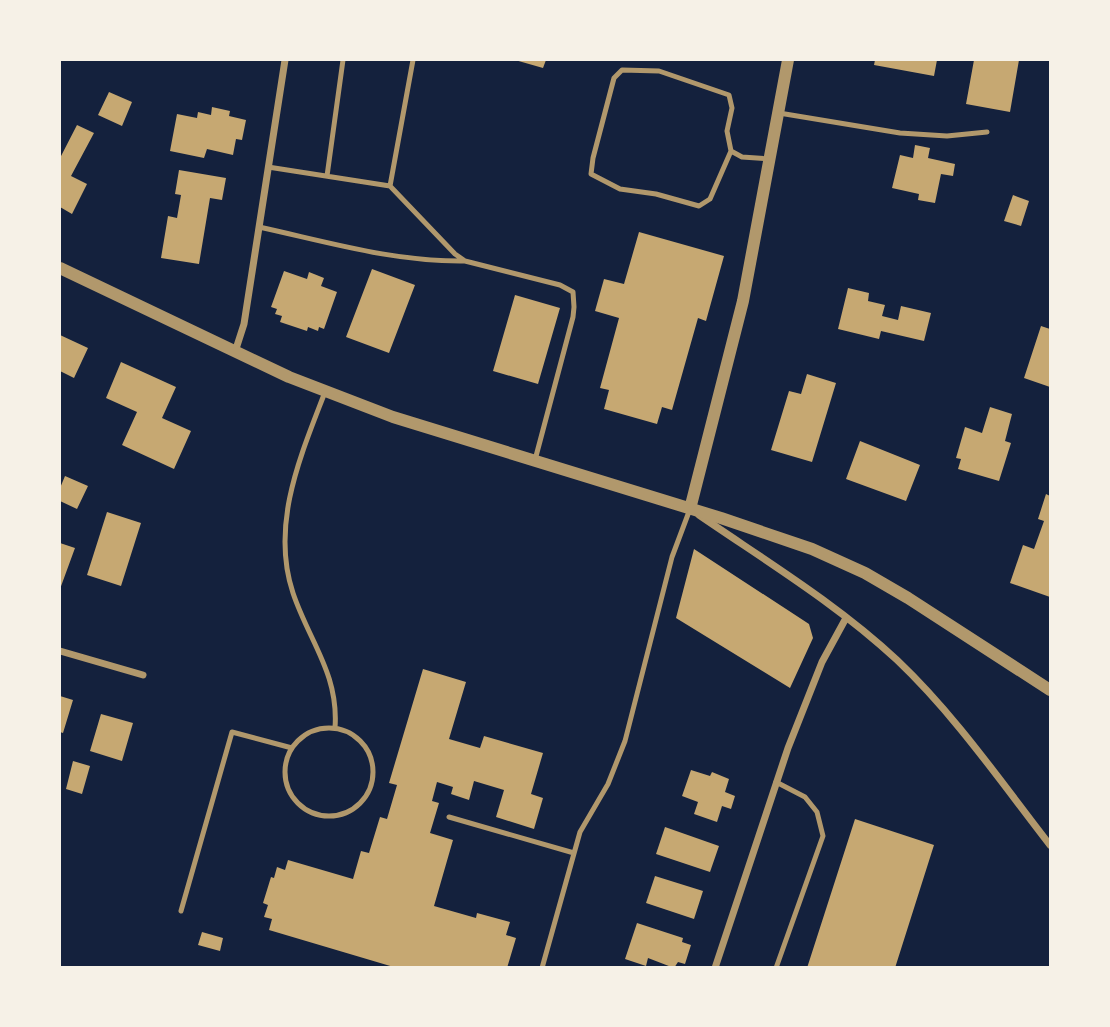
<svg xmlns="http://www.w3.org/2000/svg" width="1110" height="1027" font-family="Karla,sans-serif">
  <rect width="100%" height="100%" fill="#14213d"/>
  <path fill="#c6a872" d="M515,60H546L543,68Z
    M875,60H937L934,76L874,65Z
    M974,60H1019L1010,112L966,104Z
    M109,92L132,102L122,126L98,115Z
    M212,107L230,111L229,116L246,120L242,140L236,139L233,155L207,149L204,158L170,151L177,114L197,118L198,112L211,115Z
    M77,125L94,133L71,176L87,184L72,214L60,207V158Z
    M915,145L930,148L928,158L955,164L953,176L941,174L935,203L918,200L919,194L892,188L900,155L913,158Z
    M179,170L226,178L222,200L210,198L199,264L161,258L168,216L177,218L181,195L175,194Z
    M1013,195L1029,201L1021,226L1004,221Z
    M639,232L724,256L706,321L698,318L672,410L662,407L657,424L604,409L609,390L600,388L619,318L595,311L604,279L624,284Z
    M372,269L415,285L389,353L346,337Z
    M284,271L307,279L309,272L324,278L321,286L337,292L324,329L319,327L318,331L308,327L307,331L280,322L282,316L275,314L277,309L271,307Z
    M848,288L869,293L868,301L885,305L882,316L898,320L901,306L931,313L924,341L881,331L879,339L838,329Z
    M515,295L560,308L538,384L493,371Z
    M1041,326L1050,329V387L1024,378Z
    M60,335L88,348L74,378L60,371Z
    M121,362L176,387L162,418L191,431L174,469L122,445L137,412L106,398Z
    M807,374L836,383L812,462L771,450L789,391L801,394Z
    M990,407L1012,414L1005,441L1011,443L999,481L958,469L961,459L956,458L965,427L982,433Z
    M860,441L920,465L906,501L846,479Z
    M65,476L88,486L77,509L60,501V488Z
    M1046,494L1050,496V597L1010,583L1023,545L1034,549L1044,521L1038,519Z
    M107,512L141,523L121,586L87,575Z
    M60,543L75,548L60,589Z
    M694,549L809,624L813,638L790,688L676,618Z
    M423,669L466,682L449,739L480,748L484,736L543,753L531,794L543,798L534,829L496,817L504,790L474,781L469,800L451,794L453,787L437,782L432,801L439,803L430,833L453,840L434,906L476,918L477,913L510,922L506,935L516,938L507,968H397L269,930L272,919L264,917L268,905L263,903L271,877L274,878L277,867L285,870L288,860L353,879L361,851L369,853L380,817L387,819L397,785L389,783Z
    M60,696L73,700L63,733L60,732Z
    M101,714L133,723L122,761L90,751Z
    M73,761L90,766L82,794L66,789Z
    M691,770L710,776L712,772L729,779L725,792L735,796L731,809L722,806L717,822L694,814L698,802L682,796Z
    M855,819L934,845L895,968H807Z
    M665,827L719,846L710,872L656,854Z
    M655,876L703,891L694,919L646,903Z
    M637,923L683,938L682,942L691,945L685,964L678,962L674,968L648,958L646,966L625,959Z
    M202,932L223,938L220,951L198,945Z"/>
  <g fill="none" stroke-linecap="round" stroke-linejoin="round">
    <path stroke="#b1986c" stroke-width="5" d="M779,113L900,133L947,136L987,132
      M731,151L710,199L699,206L656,194L620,189L591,174L593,158L614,78L622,70L659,71L729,95L732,108L727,131L731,151L742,157L770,159
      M268,167L390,186L455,254L465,261L560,285L573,292L574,307L573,317L535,460
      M327,176L343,60
      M390,186L413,60
      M259,227C328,242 394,262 465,261
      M325,392C301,455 270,524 293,593C309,641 339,674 335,728
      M285 772a44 44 0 1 1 88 0a44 44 0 1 1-88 0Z
      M776,782L805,797L817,812L823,836L776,968
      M449,817L574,853
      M181,911L232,732L292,748
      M542,968L580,832L608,784L625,741L672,557L690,509"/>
    <path stroke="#b1986c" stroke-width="7" d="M235,352L244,324L285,60
      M699,515C766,561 837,604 897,660C955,715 1001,782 1050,845
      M60,651L143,675
      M715,968L788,748L822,662L846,618"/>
    <path stroke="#b1986c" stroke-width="12" d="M60,268L289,377L393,417L721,518L812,549L865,573L908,598L1050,690
      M690,509L743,301L788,60"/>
  </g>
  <rect width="1110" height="1027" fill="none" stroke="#f6f1e7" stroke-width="122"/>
</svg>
